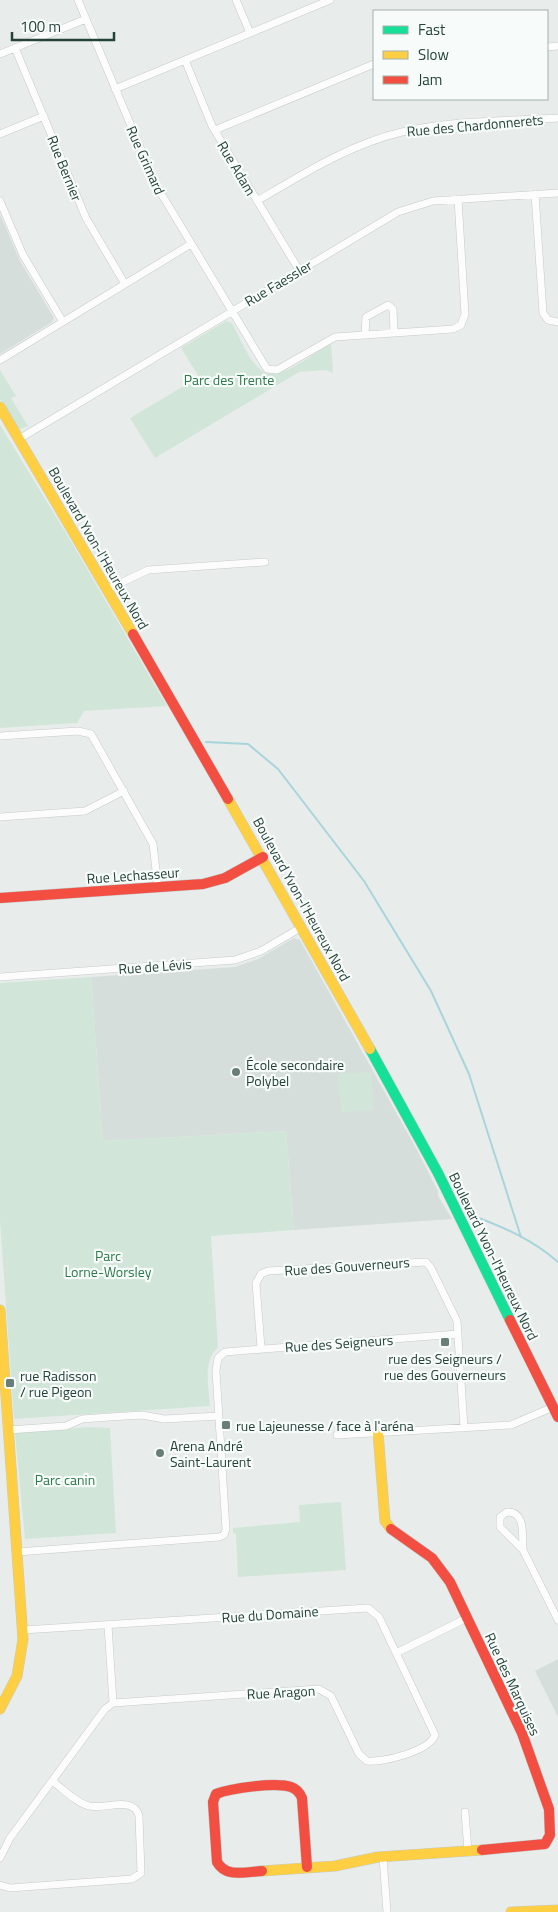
<svg xmlns="http://www.w3.org/2000/svg" width="558" height="1912" font-family="'Titillium Web',sans-serif">
  <rect width="100%" height="100%" fill="#e8edeb"/>
  <path fill="#d6dedb" d="M0,214L20,261L54,318L52,322L0,354Z
    M294,938L300,940L417,1150L438,1191V1196L452,1219L294,1230L286,1131L103,1141L91,977L235,967L258,959Z
    M558,1659V1717L535,1671Z"/>
  <path fill="#d1e6d8" d="M226,321L232,323C240,338 248,359 261,370C277,385 314,352 331,344L333,373L326,370L299,372L155,458L130,418L199,377L181,348Z
    M0,370L16,396L11,398L28,426L20,429L16,425L0,399Z
    M0,425L69,538L167,706L84,711L77,723L0,728Z
    M91,977L103,1141L286,1131L294,1230L211,1236L218,1347C202,1362 209,1386 210,1406L14,1419L0,1220V983Z
    M371,1072L374,1110L341,1112L338,1074Z
    M90,1427L110,1428L116,1533L25,1539L15,1433Z
    M341,1502L346,1570L238,1577L236,1534L233,1533V1528L300,1522L299,1505Z"/>
  <g fill="none" stroke-linecap="round" stroke-linejoin="round">
    <path stroke="#a9d4db" stroke-width="2" d="M206,742L248,744L278,769L364,881L431,991L469,1074L521,1237
      M471,1215C503,1227 532,1239 558,1262"/>
    <defs>
      <path id="street" d="M78,0L156,185L267,369L277,370L335,337L453,329L461,325L465,314L458,199
        M236,0L250,33
        M547,47L558,46
        M15,48L86,218L125,284
        M0,54L86,19
        M185,60L212,126L299,270
        M115,89L330,0
        M215,130L374,64
        M0,134L44,116
        M535,194L543,313L548,320L558,322
        M0,201L23,255L63,322
        M257,201C303,174 350,144 402,132C452,120 507,121 558,118
        M365,334L366,317L388,305L393,309L394,332
        M0,360L191,244
        M19,439L398,212L433,201L558,193
        M108,589L148,570L265,562
        M0,736L78,731L91,734L153,844L158,888
        M0,817L85,811L124,791
        M0,977L235,960L261,951L302,927
        M261,1348L256,1283L261,1274L268,1271L426,1262L431,1268L457,1321L464,1428
        M8,1430L66,1426L82,1419L110,1417L142,1415L164,1419L219,1416
        M337,1435L511,1425L553,1407
        M523,1550C522,1536 526,1511 507,1512L500,1517V1527L523,1550L558,1620
        M17,1552L219,1537L224,1535L226,1529L216,1371L218,1358L225,1352L458,1334
        M23,1630L368,1608L379,1617L435,1735C430,1751 382,1763 367,1761L359,1754L331,1696L319,1689L113,1703
        M396,1653L467,1618
        M465,1812L468,1851
        M383,1857L387,1912
        M0,1858L10,1838L105,1709L113,1703L108,1625
        M0,1885L10,1888L132,1879L141,1873L139,1816C134,1795 103,1810 89,1806C76,1803 62,1788 52,1781"/>
      <path id="fast" d="M370,1049L438,1173L510,1320"/>
      <path id="slow" d="M0,407L133,634
        M228,799L370,1049
        M0,1310L23,1639L17,1676L0,1709
        M378,1433L385,1521L391,1529
        M262,1871L335,1866L378,1857L482,1850
        M511,1912L558,1910"/>
      <path id="jam" d="M133,634L228,799
        M0,898L203,884L225,878L263,857
        M510,1320L558,1417
        M391,1529L432,1558L450,1582L522,1733L549,1809L550,1835L545,1844L482,1850
        M262,1871C245,1872 226,1878 217,1862L213,1802L216,1794C231,1788 276,1782 291,1787C297,1789 300,1793 302,1798L307,1867"/>
    </defs>
    <use href="#street" stroke="#c5cac8" stroke-width="8"/>
    <use href="#fast" stroke="#c3cbc8" stroke-width="11"/>
    <use href="#slow" stroke="#c3cbc8" stroke-width="11"/>
    <use href="#jam" stroke="#c3cbc8" stroke-width="11"/>
    <use href="#street" stroke="#fcfcfc" stroke-width="7"/>
    <use href="#fast" stroke="#16e098" stroke-width="10"/>
    <use href="#slow" stroke="#ffcf43" stroke-width="10"/>
    <use href="#jam" stroke="#f24e42" stroke-width="10"/>
  </g>
  <g fill="#697e78" stroke="#f7fbf9" stroke-width="2">
    <circle cx="236" cy="1072" r="5"/>
    <rect x="440" y="1337" width="10" height="10" rx="2.5"/>
    <rect x="5" y="1378" width="10" height="10" rx="2.5"/>
    <rect x="221" y="1420" width="10" height="10" rx="2.5"/>
    <circle cx="160" cy="1453" r="5"/>
  </g>
  <g text-anchor="middle" dominant-baseline="central" stroke-width="4.5" stroke-linejoin="round" paint-order="stroke">
    <g font-size="14" fill="#24423a" stroke="#f7fbf9">
      <text transform="translate(475 125) rotate(-5)">Rue des Chardonnerets</text>
      <text transform="translate(146 160) rotate(66)">Rue Grimard</text>
      <text transform="translate(65 168) rotate(68)">Rue Bernier</text>
      <text transform="translate(237 168) rotate(59)">Rue Adam</text>
      <text transform="translate(278 283) rotate(-31)">Rue Faessler</text>
      <text transform="translate(99 548) rotate(60)">Boulevard Yvon-l'Heureux Nord</text>
      <text transform="translate(133 875) rotate(-4)">Rue Lechasseur</text>
      <text transform="translate(302 899) rotate(61)">Boulevard Yvon-l'Heureux Nord</text>
      <text transform="translate(155 966) rotate(-4)">Rue de Lévis</text>
      <text transform="translate(494 1256) rotate(64)">Boulevard Yvon-l'Heureux Nord</text>
      <text transform="translate(347 1266) rotate(-4)">Rue des Gouverneurs</text>
      <text transform="translate(339 1343) rotate(-4)">Rue des Seigneurs</text>
      <text transform="translate(270 1614) rotate(-4)">Rue du Domaine</text>
      <text transform="translate(513 1684) rotate(65)">Rue des Marquises</text>
      <text transform="translate(281 1692) rotate(-3)">Rue Aragon</text>
    </g>
    <g font-size="14" fill="#2d7a4b" stroke="#f7fbf9">
      <text x="229" y="379">Parc des Trente</text>
      <text x="108" y="1255">Parc<tspan x="108" dy="16">Lorne-Worsley</tspan></text>
      <text x="65" y="1479">Parc canin</text>
    </g>
    <g font-size="14" fill="#24423a" stroke="#f7fbf9" text-anchor="start">
      <text x="246" y="1064">École secondaire<tspan x="246" dy="16">Polybel</tspan></text>
      <text x="445" y="1358" text-anchor="middle">rue des Seigneurs /<tspan x="445" dy="16">rue des Gouverneurs</tspan></text>
      <text x="20" y="1375">rue Radisson<tspan x="20" dy="16">/ rue Pigeon</tspan></text>
      <text x="236" y="1425">rue Lajeunesse / face à l'aréna</text>
      <text x="170" y="1445">Arena André<tspan x="170" dy="16">Saint-Laurent</tspan></text>
    </g>
  </g>
  <rect x="373" y="10" width="175" height="90" fill="#f7fbf9" stroke="#a3b1ad"/>
  <rect x="383" y="26" width="25" height="8" fill="#16e098" stroke="#a3b1ad"/>
  <text x="418" y="35" font-size="15" fill="#24423a">Fast</text>
  <rect x="383" y="51" width="25" height="8" fill="#ffcf43" stroke="#a3b1ad"/>
  <text x="418" y="60" font-size="15" fill="#24423a">Slow</text>
  <rect x="383" y="76" width="25" height="8" fill="#f24e42" stroke="#a3b1ad"/>
  <text x="418" y="85" font-size="15" fill="#24423a">Jam</text>
  <path d="M12 32v8h102v-8" fill="none" stroke="#24423a" stroke-width="2.5"/>
  <text x="20" y="32" font-size="15" fill="#24423a" stroke="#f7fbf9" stroke-width="4" paint-order="stroke">100 m</text>
</svg>
